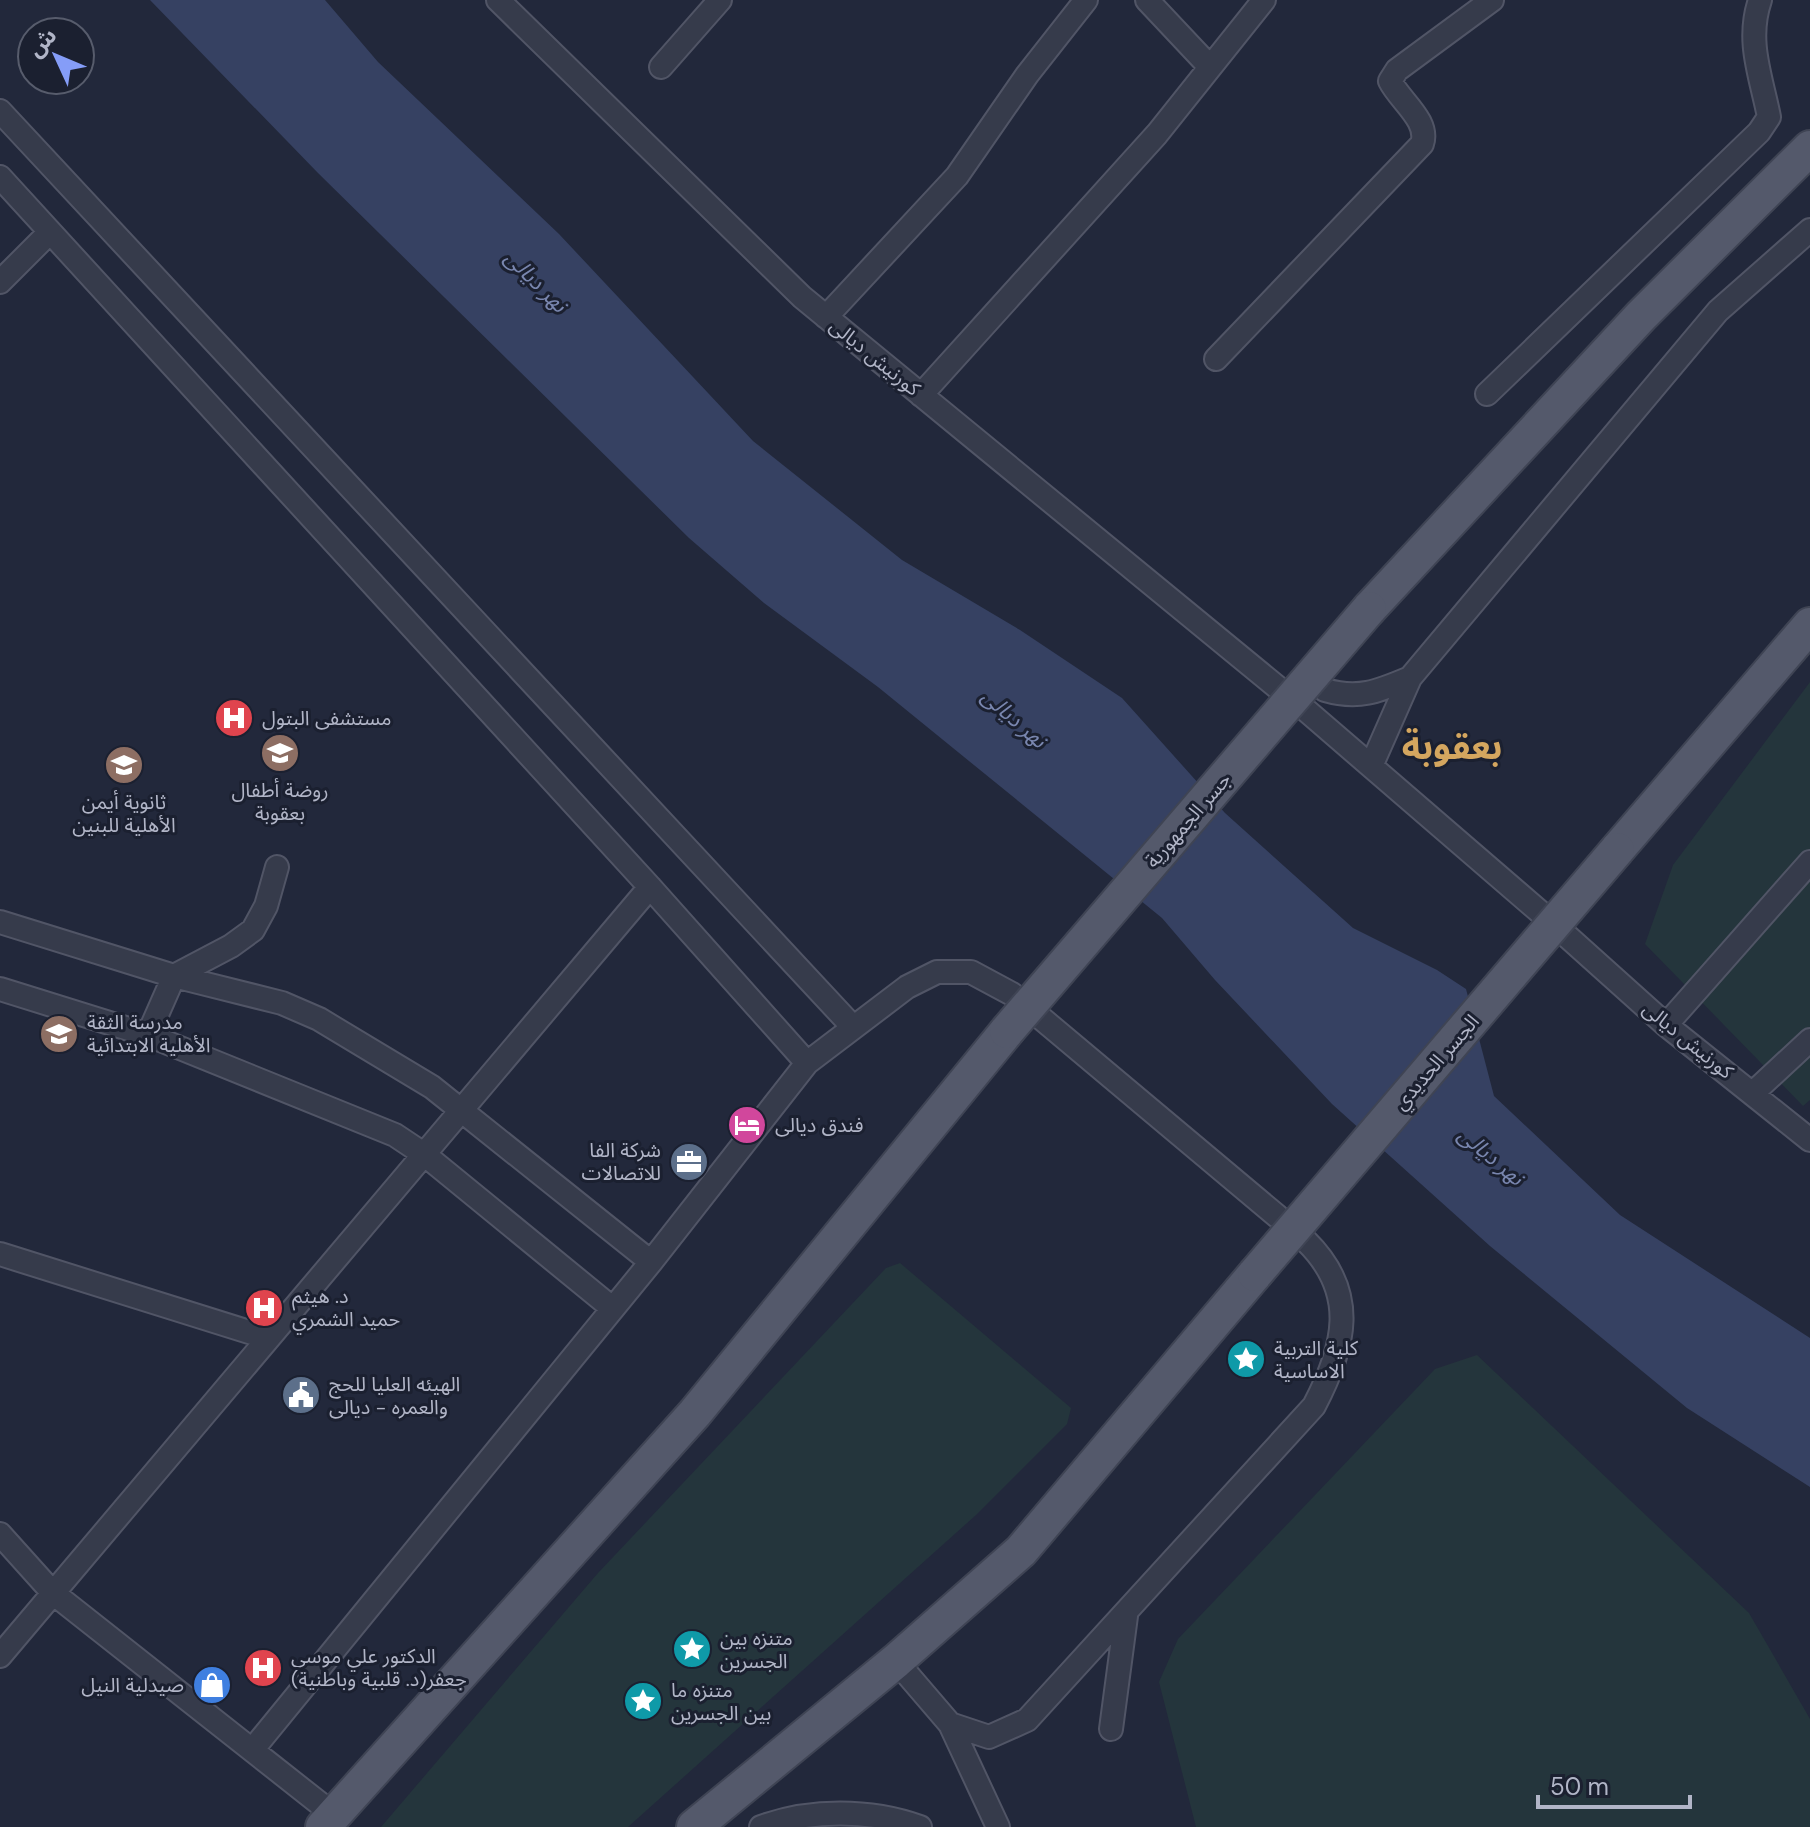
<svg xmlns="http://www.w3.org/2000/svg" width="1810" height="1827" font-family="'DM Sans','Noto Sans Arabic',sans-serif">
  <rect width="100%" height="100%" fill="#22283b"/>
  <path fill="#24353c" d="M1810,682V1100L1803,1106L1645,944L1673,865Z
    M900,1263L1071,1408L1067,1424L976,1515L628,1827H381L598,1573L886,1268Z
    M1477,1355L1749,1613L1810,1719V1827H1196L1159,1682L1178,1639L1435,1369Z"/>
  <path fill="#364162" d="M150,0H325L378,62L559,234L753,441L902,560L1020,630L1122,698L1225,813L1353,928L1437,970L1466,989L1494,1096L1620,1215L1810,1338V1487L1687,1408L1490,1246L1332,1104L1215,980L1162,918L878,687L764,603L689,538L318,173Z"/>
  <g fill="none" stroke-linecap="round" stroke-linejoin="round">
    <defs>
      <path id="street" d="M498,0L802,297L1277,687
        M1147,0L1210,67
        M661,67L720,0
        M0,111L852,1026
        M0,177L650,887L807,1063
        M0,282L50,232
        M826,317L957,176L1027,75L1086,0
        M1216,359L1422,144C1430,121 1400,101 1390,81L1397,70L1492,0
        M1487,394L1759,132L1769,117C1761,76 1746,41 1760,0
        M921,395L1157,134L1264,0
        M1325,690C1359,700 1379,691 1410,678
        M1307,711L1540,912
        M1372,764L1410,678L1718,311L1810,230
        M0,922L174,976L282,1003L319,1019L432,1087L651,1262
        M1568,937L1666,1025L1810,1140
        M0,989L148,1035L395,1135L425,1155L612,1308
        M1041,1018L1277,1216
        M1666,1025L1810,862
        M148,1035L174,976L231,946L253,930L266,906L277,867
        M1754,1092L1810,1040
        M0,1254L268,1338
        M0,1534L53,1593L333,1814
        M0,1656L650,887
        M896,1661L950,1724L989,1737L1027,1720L1314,1406C1345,1347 1359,1293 1306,1241
        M950,1724L998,1827
        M1111,1729L1126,1616
        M253,1749L651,1262L807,1063L907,987L937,972H971L1012,994
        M761,1827C810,1809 870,1809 920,1827"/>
      <path id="primary" d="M1369,609L1641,316L1810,148
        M1617,850L1810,625
        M323,1827L695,1413L1007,1031
        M694,1827L896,1661L1021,1551L1255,1274"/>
    </defs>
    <use href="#street" stroke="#515566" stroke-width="26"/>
    <use href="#primary" stroke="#3f4454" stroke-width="38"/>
    <use href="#street" stroke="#363b4b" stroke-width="22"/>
    <use href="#primary" stroke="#54596b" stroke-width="34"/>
    <defs>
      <path id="primary-bridge" d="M1007,1031L1369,609
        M1255,1274L1617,850"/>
    </defs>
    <use href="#primary-bridge" stroke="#3f4454" stroke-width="38" stroke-linecap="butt"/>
    <use href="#primary-bridge" stroke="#54596b" stroke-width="34"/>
  </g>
  <defs>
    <symbol id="hospital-disc" viewBox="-11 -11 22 22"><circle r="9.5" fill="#e0444e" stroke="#1b2030"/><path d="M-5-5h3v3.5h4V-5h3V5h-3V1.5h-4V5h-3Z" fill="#fff"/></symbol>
    <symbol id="school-disc" viewBox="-11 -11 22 22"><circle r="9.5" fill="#8d6e63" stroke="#1b2030"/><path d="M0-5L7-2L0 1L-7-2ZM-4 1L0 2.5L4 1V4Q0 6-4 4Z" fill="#fff"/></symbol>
    <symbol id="hotel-disc" viewBox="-11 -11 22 22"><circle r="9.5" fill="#d1479c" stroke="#1b2030"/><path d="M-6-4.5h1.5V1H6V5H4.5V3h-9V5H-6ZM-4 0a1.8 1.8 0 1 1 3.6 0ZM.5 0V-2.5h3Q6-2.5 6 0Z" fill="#fff"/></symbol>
    <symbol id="office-disc" viewBox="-11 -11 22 22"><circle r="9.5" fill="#5c6f8a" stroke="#1b2030"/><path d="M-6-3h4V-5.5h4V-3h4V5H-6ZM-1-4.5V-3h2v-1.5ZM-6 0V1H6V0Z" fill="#fff"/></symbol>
    <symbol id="sight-disc" viewBox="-11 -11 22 22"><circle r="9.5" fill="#0f9aa8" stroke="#1b2030"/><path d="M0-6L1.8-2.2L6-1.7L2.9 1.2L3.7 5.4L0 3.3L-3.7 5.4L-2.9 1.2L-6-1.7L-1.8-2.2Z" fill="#fff"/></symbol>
    <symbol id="civic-disc" viewBox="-11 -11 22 22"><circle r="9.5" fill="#5c6f8a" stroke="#1b2030"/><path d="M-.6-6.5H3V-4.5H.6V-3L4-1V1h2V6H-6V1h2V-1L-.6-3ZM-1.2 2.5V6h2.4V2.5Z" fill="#fff"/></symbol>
    <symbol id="shop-disc" viewBox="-11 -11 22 22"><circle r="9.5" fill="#3f7fe0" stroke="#1b2030"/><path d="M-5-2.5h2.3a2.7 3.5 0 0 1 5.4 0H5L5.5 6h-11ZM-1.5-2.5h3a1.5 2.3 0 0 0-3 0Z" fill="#fff"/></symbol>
  </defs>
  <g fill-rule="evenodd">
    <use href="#hospital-disc" x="212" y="696" width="44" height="44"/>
    <use href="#school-disc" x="258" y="731" width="44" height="44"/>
    <use href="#school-disc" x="102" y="743" width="44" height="44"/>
    <use href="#school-disc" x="37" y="1012" width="44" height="44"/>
    <use href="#hotel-disc" x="725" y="1103" width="44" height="44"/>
    <use href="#office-disc" x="667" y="1140" width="44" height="44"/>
    <use href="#hospital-disc" x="242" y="1286" width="44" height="44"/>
    <use href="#sight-disc" x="1224" y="1337" width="44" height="44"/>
    <use href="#civic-disc" x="279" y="1373" width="44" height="44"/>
    <use href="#sight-disc" x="670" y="1627" width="44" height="44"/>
    <use href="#hospital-disc" x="241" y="1646" width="44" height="44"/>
    <use href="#shop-disc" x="190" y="1663" width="44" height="44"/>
    <use href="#sight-disc" x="621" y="1679" width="44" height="44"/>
  </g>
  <g text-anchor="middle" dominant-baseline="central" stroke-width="6" stroke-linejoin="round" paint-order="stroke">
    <g font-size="20" fill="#b1b5c7" stroke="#1b2030">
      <text transform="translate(875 357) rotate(39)">كورنيش ديالى</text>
      <text transform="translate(1188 820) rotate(-49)">جسر الجمهورية</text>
      <text transform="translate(1688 1040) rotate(39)">كورنيش ديالى</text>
      <text transform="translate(1436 1062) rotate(-49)">الجسر الحديدي</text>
    </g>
    <g font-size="20" fill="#b1b5c7" stroke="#1b2030" text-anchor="start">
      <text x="262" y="718">مستشفى البتول</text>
      <text x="280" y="790" text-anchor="middle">روضة أطفال<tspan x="280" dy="23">بعقوبة</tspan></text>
      <text x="124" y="802" text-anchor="middle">ثانوية أيمن<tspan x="124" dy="23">الأهلية للبنين</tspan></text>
      <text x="87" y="1022">مدرسة الثقة<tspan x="87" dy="23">الأهلية الابتدائية</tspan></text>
      <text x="775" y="1125">فندق ديالى</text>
      <text x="661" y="1150" text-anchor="end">شركة الفا<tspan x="661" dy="23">للاتصالات</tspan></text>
      <text x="292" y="1296">د. هيثم<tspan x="292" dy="23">حميد الشمري</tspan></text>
      <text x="1274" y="1348">كلية التربية<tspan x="1274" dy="23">الاساسية</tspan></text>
      <text x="329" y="1384">الهيئه العليا للحج<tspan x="329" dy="23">والعمره - ديالى</tspan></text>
      <text x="720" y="1638">متنزه بين<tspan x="720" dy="23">الجسرين</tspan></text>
      <text x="291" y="1656">الدكتور علي موسى<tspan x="291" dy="23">جعفر(د. قلبية وباطنية)</tspan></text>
      <text x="184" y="1685" text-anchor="end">صيدلية النيل</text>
      <text x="671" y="1690">متنزه ما<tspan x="671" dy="23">بين الجسرين</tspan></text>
    </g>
    <g font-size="22" font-style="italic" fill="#7986af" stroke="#1b2030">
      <text transform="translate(536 281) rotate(45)">نهر ديالى</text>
      <text transform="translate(1014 718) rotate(41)">نهر ديالى</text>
      <text transform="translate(1491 1156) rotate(40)">نهر ديالى</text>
    </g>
    <g font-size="36" font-weight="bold" fill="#d4a65f" stroke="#1b2030">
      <text x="1452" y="746">بعقوبة</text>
    </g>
  </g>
  <g transform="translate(56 56) rotate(314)"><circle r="38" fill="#1b2030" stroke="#575c6c" stroke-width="2"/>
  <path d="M0-6L14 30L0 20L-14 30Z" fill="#859df8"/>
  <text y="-12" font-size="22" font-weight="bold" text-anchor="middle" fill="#b1b5c7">ش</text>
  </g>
  <path d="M1538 1795v12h152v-12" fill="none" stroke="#b1b5c7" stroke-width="4"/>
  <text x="1550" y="1795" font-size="24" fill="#b1b5c7" stroke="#1b2030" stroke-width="6" paint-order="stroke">50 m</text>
</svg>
